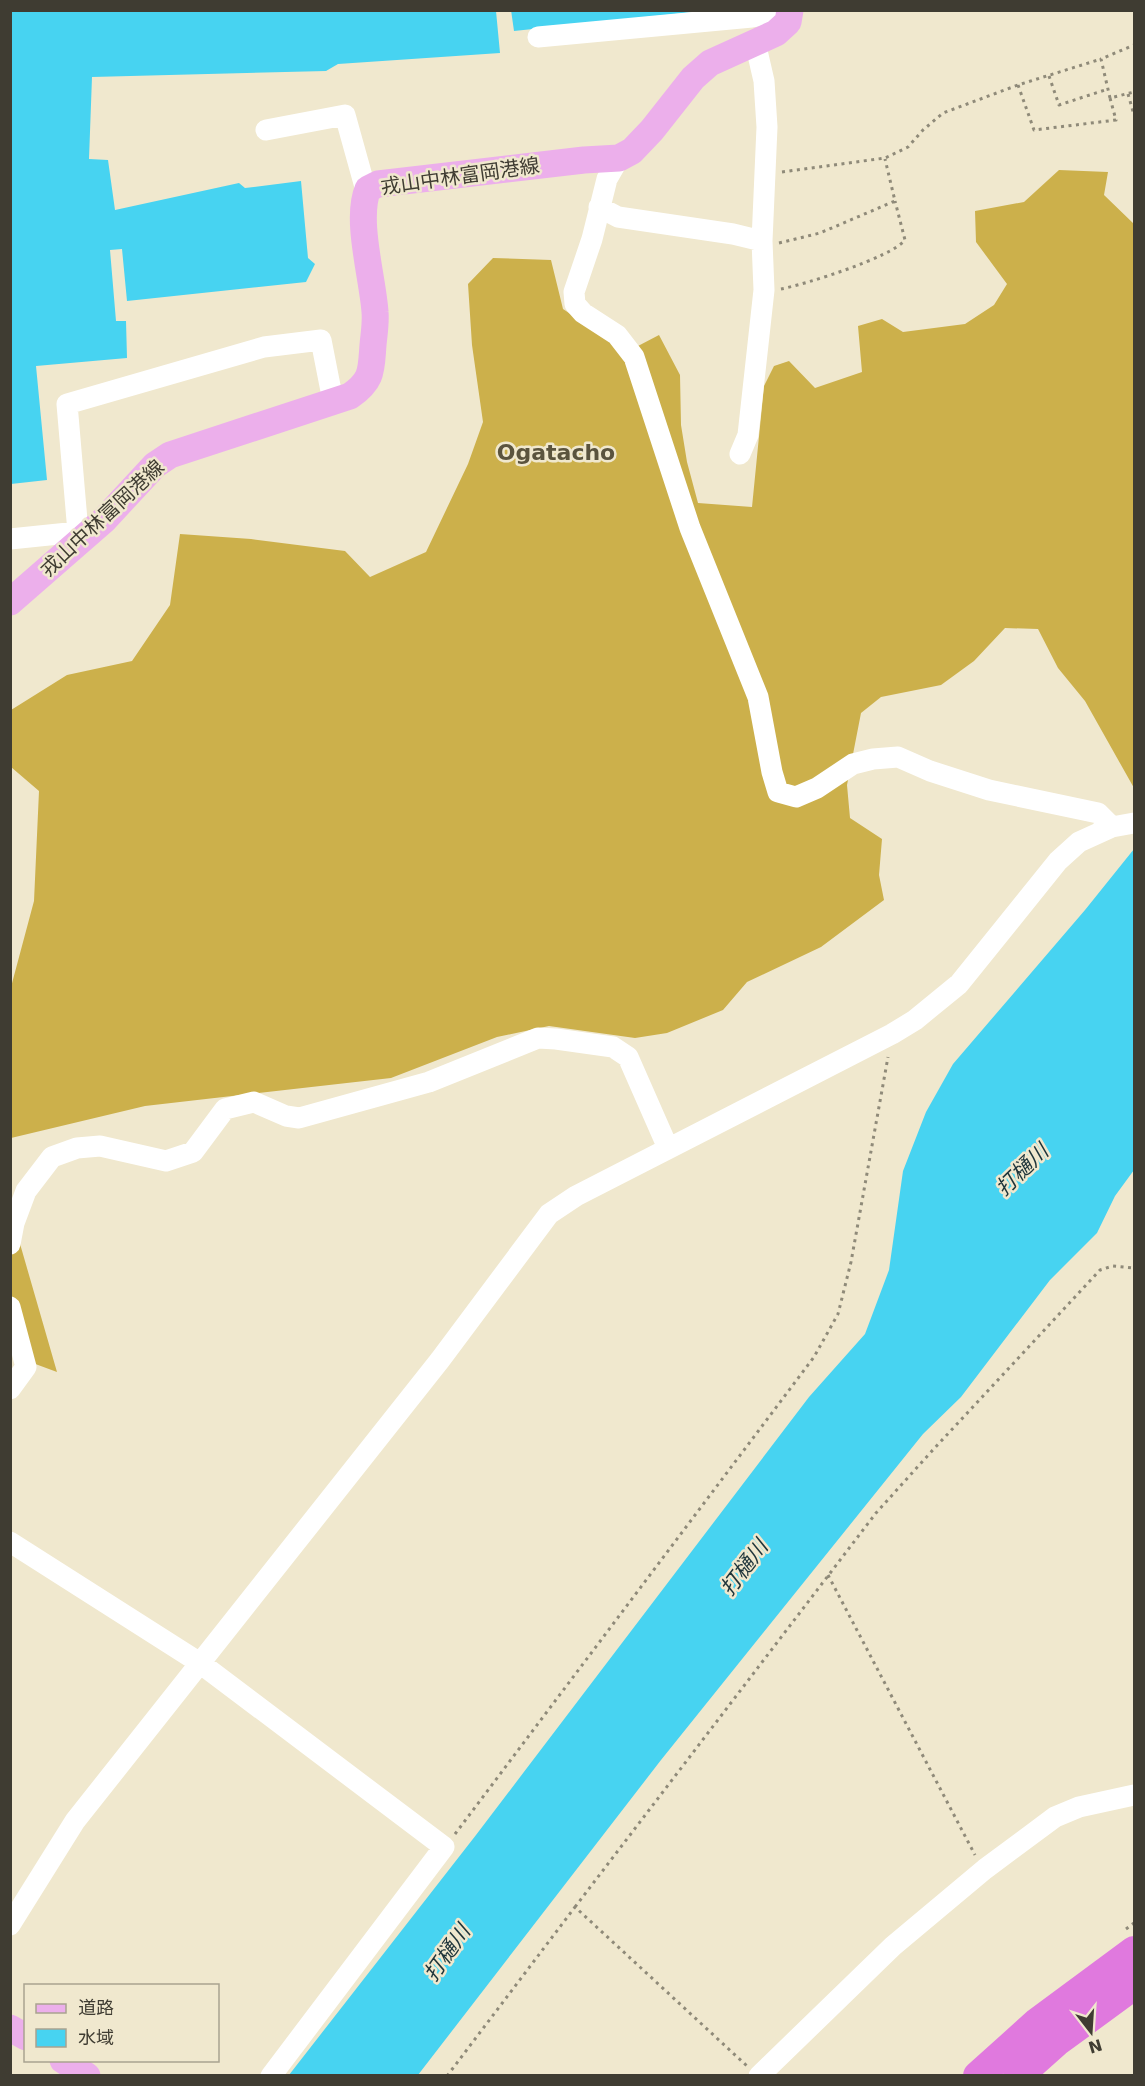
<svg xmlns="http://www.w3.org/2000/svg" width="1145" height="2086" font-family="'DejaVu Sans','Noto Sans JP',sans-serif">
  <rect width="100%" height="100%" fill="#f0e8ce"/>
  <path fill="#ccb04b" d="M1059,170L1108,172L1104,195L1134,224V788L1085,701L1058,668L1038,629L1005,628L974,661L941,685L881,697L861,713L847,785L850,818L882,839L879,875L884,900L821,947L747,982L723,1010L667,1033L635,1038L549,1026L497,1037L391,1078L145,1106L11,1138V987L34,901L39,791L11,767V710L67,675L132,661L170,605L180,534L251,539L345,551L370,577L426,552L468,464L483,422L472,345L468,284L493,258L551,260L563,309L614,343L638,346L659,335L680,375L681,425L687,462L698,503L752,507L764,386L774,366L789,361L815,388L862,372L858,326L882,319L903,332L965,324L994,305L1007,284L976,242L975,211L1024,202Z
    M10,1194L14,1223L57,1372L11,1355Z"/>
  <path fill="#47d3f1" d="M11,10L496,11L500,53L338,64L326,71L92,77L89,159L108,160L115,210L239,183L245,188L301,181L308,258L315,264L306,282L127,301L122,249L110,250L116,321H126L127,358L36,366L47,480L11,484Z
    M511,10L703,11L514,31Z
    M1134,849V1170L1115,1196L1097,1233L1050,1280L961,1397L923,1434L661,1760L418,2075H289L476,1835L809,1397L865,1334L889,1270L903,1171L926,1112L953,1064L1085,910Z"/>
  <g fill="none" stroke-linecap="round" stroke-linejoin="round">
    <path stroke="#8f8a79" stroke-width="3" stroke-dasharray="3 4.5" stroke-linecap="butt" d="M1049,76L1059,105L1108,89
      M1018,85L1034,130L1116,120L1110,98L1134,92
      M1128,94L1134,115
      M1110,98L1101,59L1134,45
      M782,172L885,158L908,147L923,130L943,113L1018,85L1101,59
      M779,243L820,233L895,201L885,159
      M781,289C806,284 890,258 905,240L895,201
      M828,1575L975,1855
      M455,1834L814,1357L838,1314L851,1262L888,1057
      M575,1907L876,1513L931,1452L1100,1270L1113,1266L1134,1268
      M1126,1929L1134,1923
      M447,2076L575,1907L747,2066"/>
    <path stroke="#fff" stroke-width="21" d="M538,37L752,17L789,11
      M266,130L345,115L365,187L368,189
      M619,158L607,179L592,239L574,292L575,304L583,313L617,335L634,357L690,528L758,697L772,772L778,792L796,797L817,788L853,764L873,759L898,757L930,771L989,790L1098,813L1112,827
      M599,207L618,217L733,234L762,241
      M740,454L748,435L764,290L762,241L767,127L764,81L755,42
      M84,538L78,532L67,404L264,347L321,340L333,401
      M10,539L78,532
      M10,1244L14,1223L26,1191L52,1157L77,1148L100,1146L166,1161L193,1152L225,1109L254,1102L286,1116L299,1118L429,1082L538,1038L556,1039L613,1047L628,1057L668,1148
      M10,1307L26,1367L10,1389
      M10,1542L200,1663L444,1847L271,2076
      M10,1925L75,1821L440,1360L549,1214L576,1196L892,1034L915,1020L959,984L1058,861L1079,842L1112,827L1134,823
      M759,2076L893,1946L985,1869L1055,1817L1079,1807L1134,1795"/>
    <path stroke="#ecafeb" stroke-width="27" d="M10,602L104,520L155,465L170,455L350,396C373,380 371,370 373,345C374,334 376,323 375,312C373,279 355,219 368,189L378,184L584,160L619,158L632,151L652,130L693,78L710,63L776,33L788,22L790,10
      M10,2028L26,2037
      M63,2060L87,2076"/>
    <path stroke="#e079de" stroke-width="30" d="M978,2076L1038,2022L1134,1951
      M1018,2076L1056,2042L1134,1985"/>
  </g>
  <g text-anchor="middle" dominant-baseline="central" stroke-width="5" stroke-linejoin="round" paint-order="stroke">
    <g font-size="20" fill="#3f3c32" stroke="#f0e8ce">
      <text transform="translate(460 176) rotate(-8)">戎山中林富岡港線</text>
      <text transform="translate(102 518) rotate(-43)">戎山中林富岡港線</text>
    </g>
    <g font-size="21" font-style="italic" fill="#1d343a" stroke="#f0e8ce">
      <text transform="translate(1022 1170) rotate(-44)">打樋川</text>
      <text transform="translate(744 1568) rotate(-53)">打樋川</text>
      <text transform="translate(447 1953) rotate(-55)">打樋川</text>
    </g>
    <g font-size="22" font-weight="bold" fill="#5b543e" stroke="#f0e8ce">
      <text x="556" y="452">Ogatacho</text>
    </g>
  </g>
  <rect width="1145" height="2086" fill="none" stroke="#3f3c32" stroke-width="24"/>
  <rect x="24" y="1984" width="195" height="78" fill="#f0e8ce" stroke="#a9a390" stroke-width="1.5"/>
  <rect x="36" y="2004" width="30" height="9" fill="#ecafeb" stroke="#a9a390" stroke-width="1.5"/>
  <text x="78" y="2014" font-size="18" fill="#3f3c32">道路</text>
  <rect x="36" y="2029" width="30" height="18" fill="#47d3f1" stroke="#a9a390" stroke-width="1.5"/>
  <text x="78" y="2044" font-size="18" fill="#3f3c32">水域</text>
  <g transform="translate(1091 2032) rotate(163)" stroke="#f0e8ce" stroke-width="4.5" paint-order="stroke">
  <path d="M0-4.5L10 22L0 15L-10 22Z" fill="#3f3c32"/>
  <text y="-9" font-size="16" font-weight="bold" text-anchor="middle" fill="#3f3c32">N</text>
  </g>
</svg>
